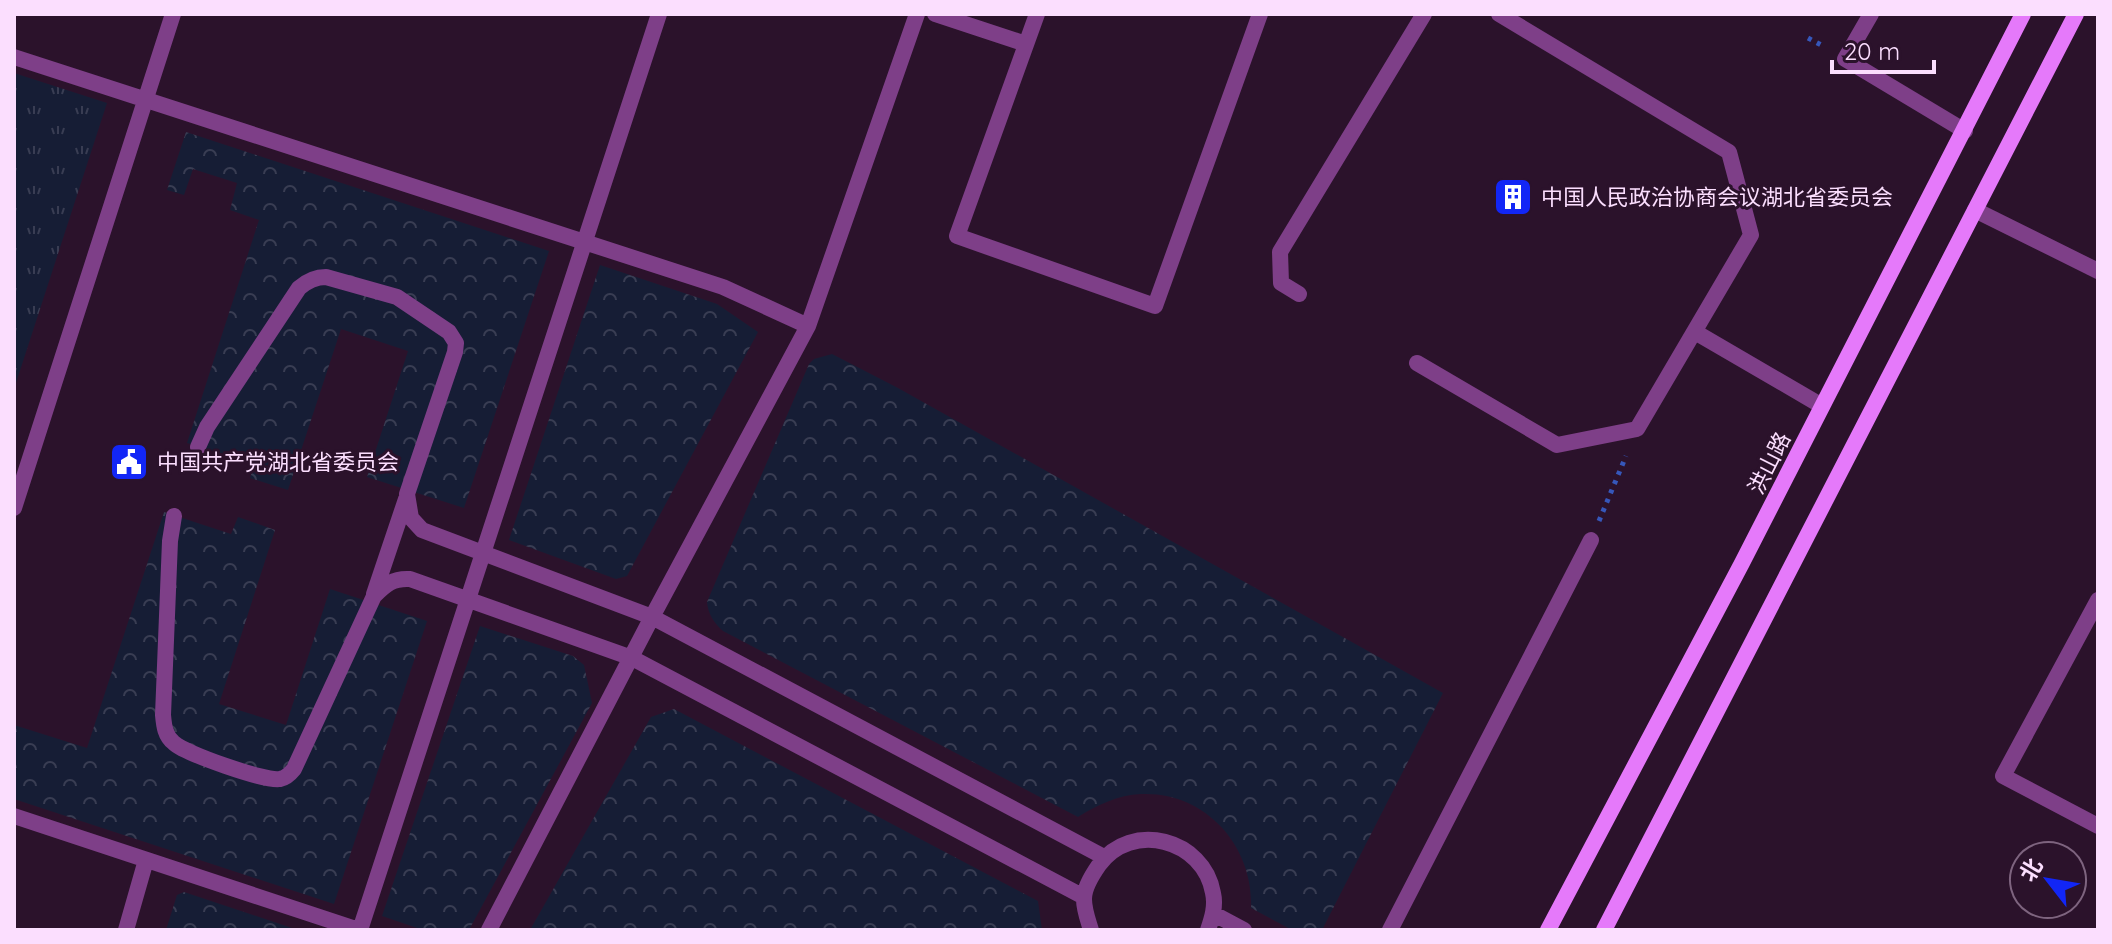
<svg xmlns="http://www.w3.org/2000/svg" width="2112" height="944" font-family="Quicksand,'Noto Sans SC',sans-serif">
  <defs>
    <pattern id="grass-tufts" width="24" height="20" patternUnits="userSpaceOnUse" patternTransform="scale(2)"><rect width="24" height="20" fill="#161d35"/><path d="M3 7l-1-3M5 7V3M7 7l1-3M15 17l-1-3M17 17v-4M19 17l1-3" fill="none" stroke="#393d53"/></pattern>
    <pattern id="forest-crowns" width="20" height="18" patternUnits="userSpaceOnUse" patternTransform="scale(2)"><rect width="20" height="18" fill="#161d35"/><path d="M2 6a3 3 0 1 1 6 0M12 15a3 3 0 1 1 6 0" fill="none" stroke="#393d53"/></pattern>
  </defs>
  <rect width="100%" height="100%" fill="#2b122b"/>
  <path fill="url(#grass-tufts)" d="M14,73L107,103L14,389Z"/>
  <path fill="url(#forest-crowns)" d="M186,132L549,251L464,508L367,477L408,351L341,329L288,490L250,478L254,465L187,443L259,220L230,210L237,183L193,169L184,195L167,190Z
    M600,265L717,304L758,332L627,576L616,579L509,540Z
    M832,354L898,388L1443,693L1322,930H1292L1251,908C1254,846 1205,791 1141,794C1118,795 1097,805 1078,817L723,631C714,623 708,614 707,602L809,364L814,359Z
    M164,512L231,534L238,517L275,530L219,704L286,725L330,589L427,621L334,904L14,799V725L87,748Z
    M480,626L573,656L584,665L592,703L469,930H423L382,916Z
    M674,709L1038,901L1042,930H530L651,717Z
    M184,892L298,930H166L177,895Z"/>
  <g fill="none" stroke-linecap="round" stroke-linejoin="round">
    <path stroke="#3657ba" stroke-width="5" stroke-dasharray="4 6" stroke-linecap="butt" d="M1808,38L1825,47
      M1599,521L1626,456"/>
    <path stroke="#7e3f88" stroke-width="16" d="M935,14L1026,44
      M1037,14L957,236L1155,306L1260,14
      M1871,14L1845,59L1965,131
      M14,57L723,287L808,326
      M1975,210L2098,271
      M1299,294L1281,283L1280,252L1424,14
      M1695,332L1822,406
      M1417,363L1557,445L1637,429L1751,235L1729,152L1499,14
      M198,447L207,427L299,288C307,281 316,277 326,277L397,297L449,332L456,343L455,352L407,494L411,518L422,530L652,617L1104,857
      M14,508L173,14
      M174,516L170,541L163,715C164,726 165,736 174,743C184,753 266,782 280,779C286,778 290,774 294,769L374,596C386,584 393,578 410,579L632,658L1084,897
      M374,594L406,499
      M2098,600L2003,776L2098,826
      M14,816L359,930
      M1214,914L1244,930
      M126,930L146,860
      M360,930L659,14
      M489,930L652,617L808,326L917,14
      M1091,930C1088,920 1084,910 1084,899C1084,888 1092,875 1099,865C1131,820 1204,839 1213,893C1216,906 1212,918 1208,930
      M1390,930L1591,540"/>
    <path stroke="#e579fa" stroke-width="16" d="M1548,930L1742,563L2023,14
      M1604,930L2076,14"/>
  </g>
  <defs>
    <symbol id="building-square" viewBox="-11 -11 22 22"><rect x="-9" y="-9" width="18" height="18" rx="4" fill="#1226f6" stroke="#2b122b"/><path d="M-4-6H4V6H1V3H-1V6H-4ZM-2.5-4.3h1.7v1.8h-1.7ZM.8-4.3h1.7v1.8H.8ZM-2.5-1h1.7V.8h-1.7ZM.8-1h1.7V.8H.8Z" fill="#fff"/></symbol>
    <symbol id="civic-square" viewBox="-11 -11 22 22"><rect x="-9" y="-9" width="18" height="18" rx="4" fill="#1226f6" stroke="#2b122b"/><path d="M-.6-6.5H3V-4.5H.6V-3L4-1V1h2V6H-6V1h2V-1L-.6-3ZM-1.2 2.5V6h2.4V2.5Z" fill="#fff"/></symbol>
  </defs>
  <g fill-rule="evenodd">
    <use href="#building-square" x="1491" y="175" width="44" height="44"/>
    <use href="#civic-square" x="107" y="440" width="44" height="44"/>
  </g>
  <g text-anchor="middle" dominant-baseline="central" stroke-width="6" stroke-linejoin="round" paint-order="stroke">
    <g font-size="22" fill="#fbdefe" stroke="#2b122b" text-anchor="start">
      <text x="1541" y="197">中国人民政治协商会议湖北省委员会</text>
      <text x="157" y="462">中国共产党湖北省委员会</text>
    </g>
    <g font-size="22" fill="#fbdefe" stroke="#2b122b">
      <text transform="translate(1769 463) rotate(-63)">洪山路</text>
    </g>
  </g>
  <rect width="2112" height="944" fill="none" stroke="#fbdefe" stroke-width="32"/>
  <g transform="translate(2048 880) rotate(301)"><circle r="38" fill="#2b122b" stroke="#7e647f" stroke-width="2"/>
  <path d="M0-6L14 30L0 20L-14 30Z" fill="#1226f6"/>
  <text y="-12" font-size="22" font-weight="bold" text-anchor="middle" fill="#fbdefe">北</text>
  </g>
  <path d="M1832 60v12h102v-12" fill="none" stroke="#fbdefe" stroke-width="4"/>
  <text x="1844" y="60" font-size="24" fill="#fbdefe" stroke="#2b122b" stroke-width="6" paint-order="stroke">20 m</text>
</svg>
